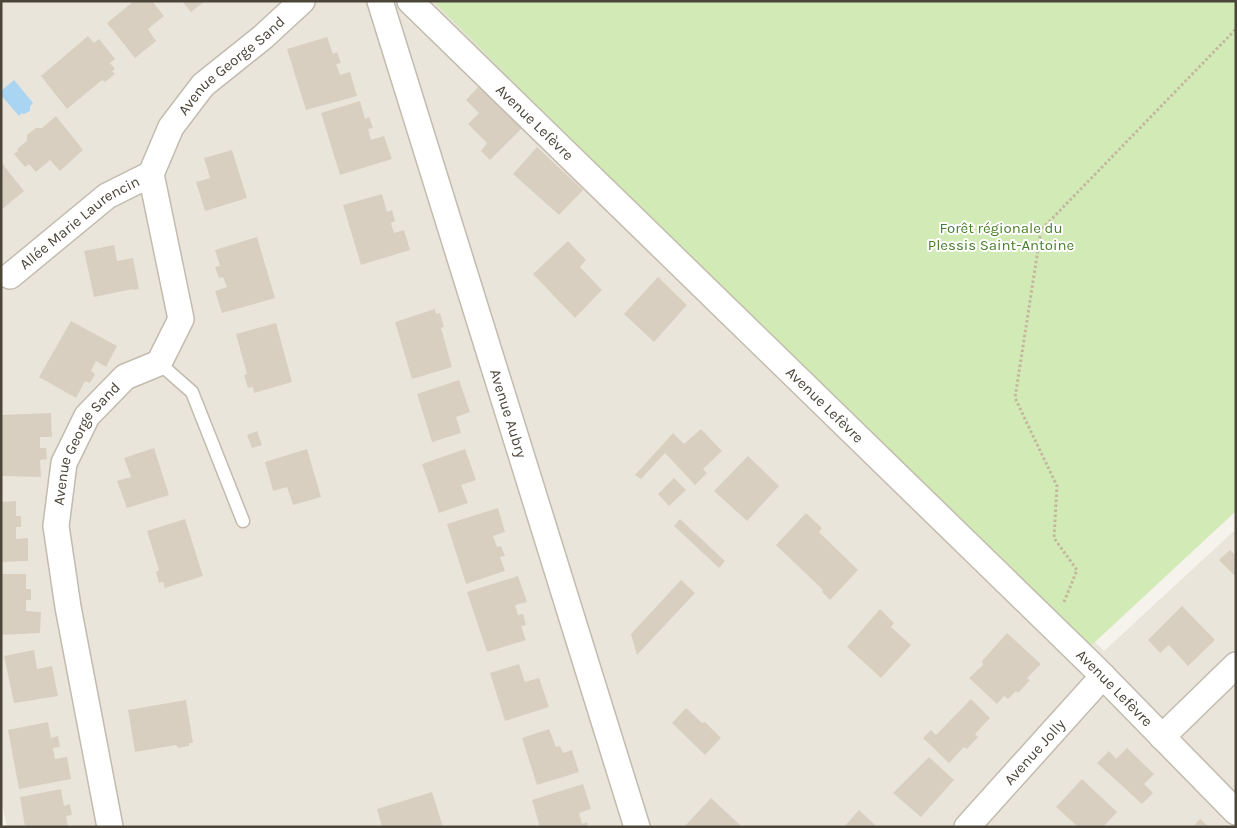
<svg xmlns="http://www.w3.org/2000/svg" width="1237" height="828" font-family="Karla,sans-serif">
  <rect width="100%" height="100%" fill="#f6f3ec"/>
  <path fill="#eae5da" d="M1,1H436L456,17L1104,651L1236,529V827H7L1,799Z"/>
  <path fill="#d2eab5" d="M433,1H1236V511L1082,654Z"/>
  <path fill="#a9d4f2" d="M14,80L33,103L30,106V111L24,114L22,113L19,116L1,95V91Z"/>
  <path fill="#d8cfc1" d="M134,1H152L164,16L148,29L156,41L135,58L107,23Z
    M182,1H205L191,12Z
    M88,36L94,43L99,39L115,59L110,63L115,69L112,71L115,74L105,82L102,80L67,109L41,76Z
    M327,37L333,54L337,52L341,63L336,64L340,75L350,72L357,96L306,110L287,49Z
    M480,85L523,127L490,160L481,151L487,143L468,124L479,113L466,100Z
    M360,101L365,119L369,117L373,128L368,129L371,140L384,136L392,159L340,175L321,113Z
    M56,116L83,150L60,171L50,160L36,172L29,164L25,167L14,154L18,151L17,149L27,141V135L36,128H42Z
    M537,147L583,190L559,215L513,174Z
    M232,150L247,198L205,211L196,182L210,178L204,158Z
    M1,162L24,191L1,210Z
    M382,194L387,212L392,210L395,221L391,223L394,233L404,230L410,250L361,265L343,205Z
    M257,237L275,298L222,313L215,291L227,287L223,277L219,278L215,267L220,266L215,250Z
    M568,241L586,260L580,267L602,290L575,318L533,274Z
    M114,245L117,261L133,258L139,289L134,290L133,289L94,297L84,251Z
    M658,277L687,305L654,342L624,314Z
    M435,309L436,314L440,313L444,327L441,328L452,367L412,379L395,322Z
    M71,321L117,346L106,367L96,361L91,371L95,374L90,383L85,381L76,398L39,377Z
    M276,323L292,382L254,393L253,387L248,388L244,375L247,374L236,334Z
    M459,380L470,412L456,417L461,433L432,442L417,394Z
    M51,413L52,437H40V448H46L47,459L40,460L41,477L1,476V415Z
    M701,429L722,451L703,469L707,473L695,485L665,453L641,479L635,475L673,433L684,444Z
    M257,431L262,445L252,448L247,435Z
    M154,448L169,495L127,508L117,481L131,477L124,458Z
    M307,449L321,497L293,505L287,487L273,491L265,462Z
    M465,449L476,480L461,485L468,503L439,513L422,464Z
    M748,456L779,486L747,521L714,491Z
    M674,478L686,490L669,506L658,494Z
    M16,501V516H21V527H16V539L28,538V561L1,562V502Z
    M498,508L505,532L493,536L497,547L501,546L505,556L500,557L505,571L466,584L447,524Z
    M806,513L822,528L819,532L858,570L830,600L822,592L823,590L776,545Z
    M185,519L203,576L165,588L163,582L159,583L156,572L159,570L147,531Z
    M680,519L725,561L719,568L674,526Z
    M1230,550L1236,556V573L1234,575L1219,560Z
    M1,574H26V589H31V600H26V611L41,612L40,633L1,635Z
    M518,576L527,602L515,605L518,615L523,614L526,625L521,626L526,640L487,652L467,592Z
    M681,580L695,593L637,655L631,634Z
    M1182,606L1215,640L1188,666L1169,645L1160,653L1148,640Z
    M880,609L894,623L891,627L911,645L881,678L847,647Z
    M1007,633L1041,664L1027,678L1030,680L1018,693L1016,691L1008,699L1004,696L997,704L969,678L983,665L982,661Z
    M34,650L37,669L52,666L58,696L14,703L4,656Z
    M519,664L525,682L539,678L549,707L505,721L490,673Z
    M971,699L990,718L975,734L978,737L967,749L964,747L949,763L923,738L931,730L936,735Z
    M186,700L193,743H189V746L178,748L176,745L135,752L128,710Z
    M686,708L702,723L705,722L721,738L705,755L672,723Z
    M48,722L51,738L58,736L60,747L53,748L55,759L67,757L71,779L19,789L8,730Z
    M549,729L556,747L560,746L563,753L572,750L579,772L537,785L522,738Z
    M1127,748L1154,774L1144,784L1153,793L1142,804L1097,763L1109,751L1116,759Z
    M929,757L954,780L921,817L893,793Z
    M1082,779L1117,812L1103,827H1078L1056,807Z
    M583,784L591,809L579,813L582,824L587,822L588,827H540L532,800Z
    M61,789L64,806L70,804L72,815L66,816L68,827H25L20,797Z
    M432,792L443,827H382L377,809Z
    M711,798L742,827H684Z
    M859,810L877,827H844Z
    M1200,819L1209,827H1193Z"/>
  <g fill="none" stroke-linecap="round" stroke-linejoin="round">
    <defs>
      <path id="lane" d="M159,363L192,392L243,521"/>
      <g id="street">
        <path id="s1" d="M380,1L637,827"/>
        <path id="s2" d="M410,1L1095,668L1236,812"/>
        <path id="s3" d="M10,276L107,196L151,174"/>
        <path d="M1162,737L1236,665"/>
        <path id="s4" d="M110,827L68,607L56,526L64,463L87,416L125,377L159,363L181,319L151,174L171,127L203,85L263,37L302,1"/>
        <path id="s5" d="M967,827L1103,676"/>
      </g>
    </defs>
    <use href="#lane" stroke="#c2bbae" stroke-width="15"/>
    <use href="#street" stroke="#c2bbae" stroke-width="28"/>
    <path stroke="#c4b79f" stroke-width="3" stroke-dasharray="2.5 2.5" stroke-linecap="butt" d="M1064,602L1077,570L1054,538L1057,486L1015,398L1041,230L1236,29"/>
    <use href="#lane" stroke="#fff" stroke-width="12"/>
    <use href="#street" stroke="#fff" stroke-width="25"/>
  </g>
  <g text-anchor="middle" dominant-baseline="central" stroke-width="4" stroke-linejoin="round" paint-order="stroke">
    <g font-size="15" fill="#4b4439" stroke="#fff">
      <text stroke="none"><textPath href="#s4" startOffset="848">Avenue George Sand</textPath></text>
      <text stroke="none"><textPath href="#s2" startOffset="174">Avenue Lefèvre</textPath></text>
      <text stroke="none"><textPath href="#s3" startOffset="88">Allée Marie Laurencin</textPath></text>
      <text stroke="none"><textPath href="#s2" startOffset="579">Avenue Lefèvre</textPath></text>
      <text stroke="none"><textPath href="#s1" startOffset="432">Avenue Aubry</textPath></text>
      <text stroke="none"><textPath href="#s4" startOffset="396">Avenue George Sand</textPath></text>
      <text stroke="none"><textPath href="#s2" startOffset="984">Avenue Lefèvre</textPath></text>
      <text stroke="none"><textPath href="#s5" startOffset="101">Avenue Jolly</textPath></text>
    </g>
    <g font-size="15" fill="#4a7f2a" stroke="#fff">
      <text x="1001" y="228">Forêt régionale du<tspan x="1001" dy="17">Plessis Saint-Antoine</tspan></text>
    </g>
  </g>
  <rect width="1237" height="828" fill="none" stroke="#4b4439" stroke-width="5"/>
</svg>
